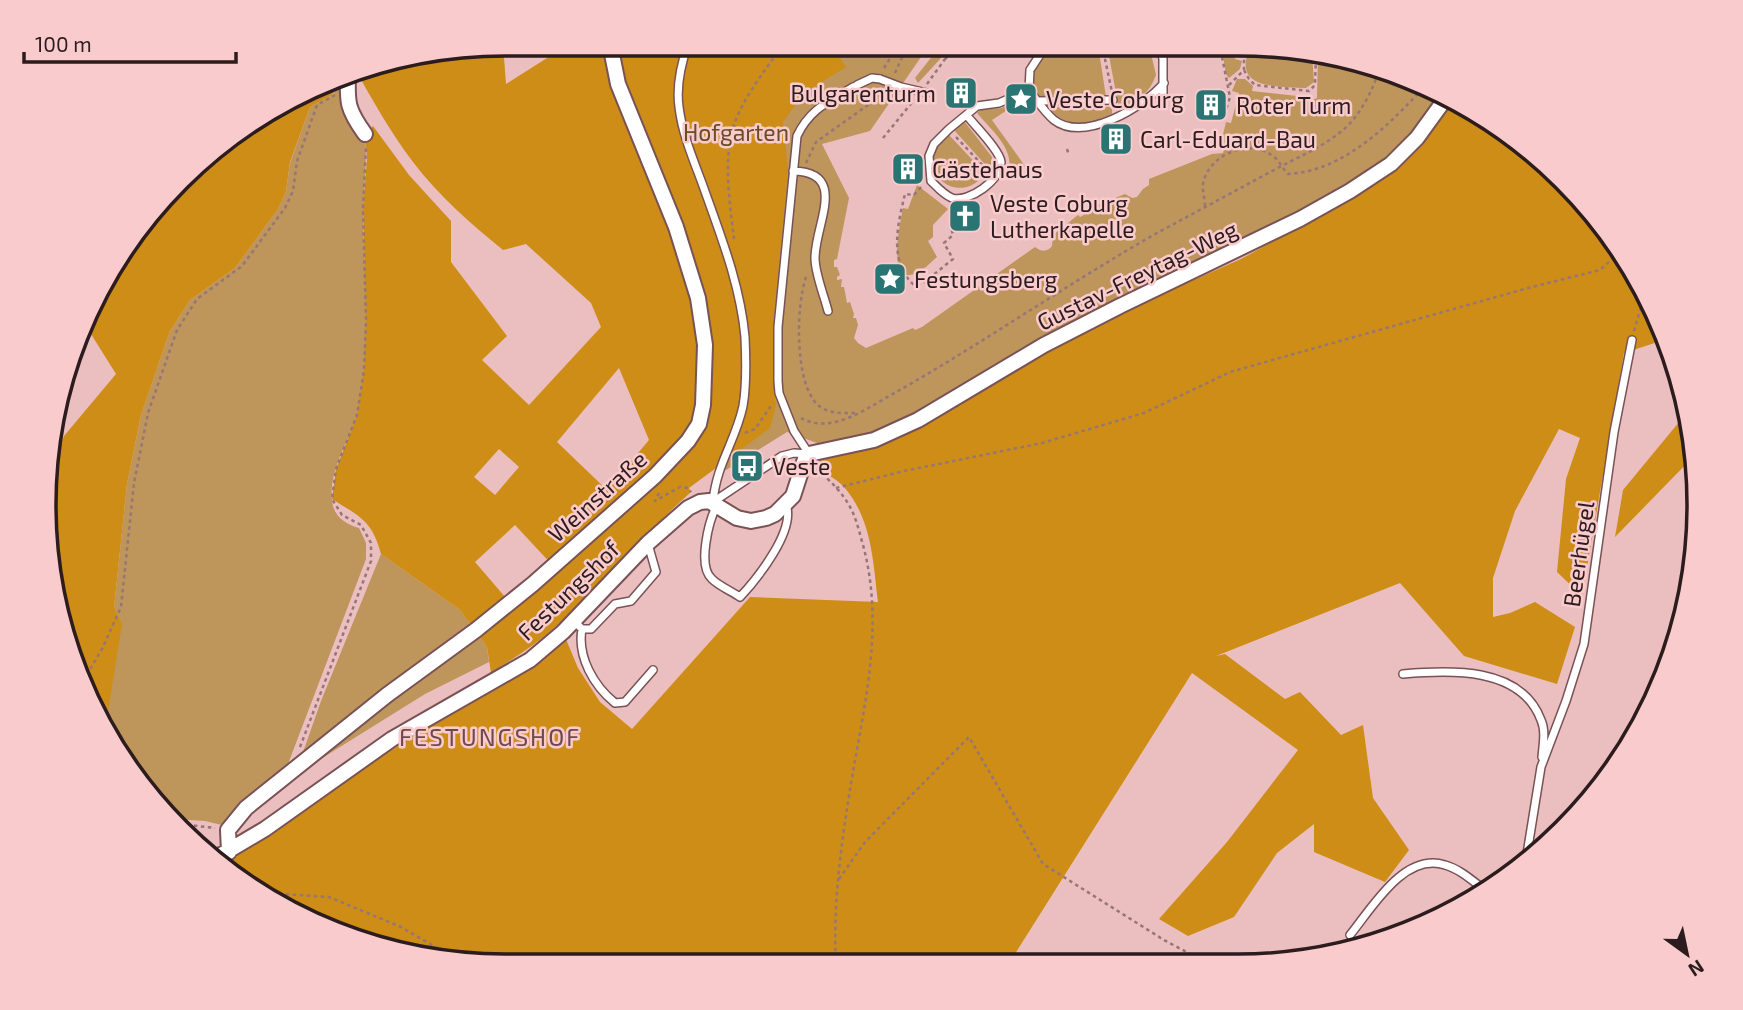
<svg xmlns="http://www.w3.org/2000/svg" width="1743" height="1010" font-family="'Exo 2',sans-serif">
  <rect width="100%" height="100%" fill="#ebbec0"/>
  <path fill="#be955a" d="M617,44H930L870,131L822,144L849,198L837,259L834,260V267H837L840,275L837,277V280L842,279L841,287H844L847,303L850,302L854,314L853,318H856L858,325L854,338L858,343L866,348L913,328L915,330L922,327L1035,247C1041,252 1048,252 1052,246L1053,235L1078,215L1080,217L1084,215L1083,211L1125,194L1132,198L1137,197L1143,189L1149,185V179L1212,154L1223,153L1225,146L1222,139L1226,122L1231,123L1239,93L1232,91L1237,79H1245L1253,86L1252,91L1306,97L1309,102L1317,98L1318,56H1327L1387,68L1440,94L1400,147L1368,172L1340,190L1251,236L1083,316L997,363L919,412L870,434L834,443H817L787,432L726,470L720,466Z
    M1050,44L1098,45L1106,97L1034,96L1028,81L1036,60Z
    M941,45V58L918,83L915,78Z
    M1107,45H1149L1156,75C1150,93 1137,102 1119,109Z
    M1225,45H1232L1235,59L1242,61L1240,69L1229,78L1226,74L1222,49Z
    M1251,45H1269L1312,54L1314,82L1306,88C1276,86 1230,90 1251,45Z
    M338,87C342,93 342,96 342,103C342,120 352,126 365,134C368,163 363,191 363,220C364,270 370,321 364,370C363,385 361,403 356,418C347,444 329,471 332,500C333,516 345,524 359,528L366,543V559L288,764L280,777L226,826L205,821L175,819L139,786L106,724L114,608L127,484L141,415L170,331L190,300L235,268L278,209L286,192L290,163L310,107L332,95Z
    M1016,99L1018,103L992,120L1025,166L1010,179L1007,174C1018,151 990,129 977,113L980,110L1002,108Z
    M1057,107H1112V114C1084,125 1075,130 1049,110Z
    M964,121L992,157L991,171L954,130Z
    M949,135L983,171L975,177L978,181C954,201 921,173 937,148C940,143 946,139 949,135Z
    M917,185L948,209L933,225V237L928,241L937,257C930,263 923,271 914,274C886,284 901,220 903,208L908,209Z
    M381,554L460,610L487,647L489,662L425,694L295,775L321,701Z"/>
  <path fill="#ce8d16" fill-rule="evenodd" d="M503,44L506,84L566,46V44H831L846,67L804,93L783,122L788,170L773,326V380L776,405L770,428L689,488L691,492C642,535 601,586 553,629C534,646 512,659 491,673L487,647L460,610L381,554C372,520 360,517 332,499L336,469L357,415L364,370L366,321L363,208L367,159L365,134L373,126L409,175L451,221V262L507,336L482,360L529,405L601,327L591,303L526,244L503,250C471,224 438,195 413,162C391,133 373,101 355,69ZM619,368L649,440L607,490L557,442ZM499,449L519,467L495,495L474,477ZM515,525L556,569L512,605L475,562Z
    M341,77L332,95L310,107L290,162L286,192L278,209L235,268L190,300L170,331L141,415L127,484L114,608L122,624L106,724L68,654L45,535L52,465L64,436L116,374L86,326L122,248L225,139Z
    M1452,101L1494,121L1564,179L1621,248L1664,328L1667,339L1624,353L1582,596L1557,572L1566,479L1580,438L1559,429L1515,511L1493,578V617L1510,613L1535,602L1575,627L1557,684L1464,656L1400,583L1216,656L1225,654L1285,699L1300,692L1341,735L1363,725L1373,798L1409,850L1385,882L1314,852V824L1277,853L1234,917L1188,936L1159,919L1227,842L1298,750L1192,673L1008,965H474L356,942L249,889L216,858L563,632L578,668L600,702L632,729L750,597L878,602C873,562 872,519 844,487C835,477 822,474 815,462L1000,375L1113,316L1241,259L1274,241L1361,191L1395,168L1426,138Z
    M1689,410L1694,456L1615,537L1623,490Z"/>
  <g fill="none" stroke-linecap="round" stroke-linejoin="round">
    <defs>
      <path id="service" d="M688,44C681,64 676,85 679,107C682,133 693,159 702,183C720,234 740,283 745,337C746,359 747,384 743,406C736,440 716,465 713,502
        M1047,44L1030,70L1029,90C1037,100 1044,112 1054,120C1084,143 1144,107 1164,83
        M1160,45L1163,59V101
        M857,85L872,78L880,79
        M901,87L927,93
        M1038,101L1113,100
        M969,118C977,128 1000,151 1001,162C1001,180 969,203 952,198C944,195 937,187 931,181L929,156L934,144L949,129L977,106L999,103L1029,90
        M793,171C849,172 815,224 815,258C815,274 824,295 828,311
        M809,454L794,431L779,393L778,381V327L797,136C810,109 828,102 853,87
        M713,502L782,456L794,453L808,454
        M717,505C709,520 697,566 712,579C719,586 731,591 740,597C757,579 796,530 786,505
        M574,621L582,629H591L615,604L631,601L656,572L648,544
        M582,629C577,657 594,686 615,703L625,702L653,670
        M1403,674C1449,670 1521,666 1541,720C1546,731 1543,745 1542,757
        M1526,860L1541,767L1566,701L1584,644L1614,432L1632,340
        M1350,935C1372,908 1404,852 1445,865C1460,869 1474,882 1486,891"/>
      <path id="minor" d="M348,73C347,103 347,109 365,134
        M229,852L228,830L246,808L387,695L476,630L533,584L655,476L688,441L699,424L703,405L705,345L698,298L676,227L618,84L610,44
        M216,858L265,829L392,739L530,660L563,632L648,543L688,508L700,502L709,501L737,518L751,521L766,518L775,514L793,496L805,459L809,454L874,440L918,420L1044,345L1120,306L1300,219L1350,191L1391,164L1417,138L1446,98"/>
    </defs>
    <use href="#service" stroke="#795255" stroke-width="10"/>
    <use href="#minor" stroke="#795255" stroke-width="18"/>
    <path stroke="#967677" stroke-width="2.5" stroke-dasharray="3.5 3.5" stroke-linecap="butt" d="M1102,45L1112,92
      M1222,57L1230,97L1224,116
      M945,59L960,44
      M884,68L899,44
      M1244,70L1249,79L1255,85L1309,91L1315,85L1316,54
      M895,73L908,44
      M927,84L945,59L944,44
      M1229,85L1244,70V54L1248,45
      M956,137L987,170
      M883,138L914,100
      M1067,149L1069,155
      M806,163L816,142L868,105L884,90
      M921,187L914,195L905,194C898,223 888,262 914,285L922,284L953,259L944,243L953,235L950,223L961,210
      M1205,206C1205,199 1202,190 1203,184C1208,156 1245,139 1270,154C1278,158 1282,168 1288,174C1344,171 1389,125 1424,87
      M734,239C730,206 725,173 730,140C736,105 764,73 783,44
      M806,277C796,306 794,383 818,405C828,414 842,413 855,413
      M1634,331L1645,293
      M801,418C832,436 870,406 898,391C986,341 1069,283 1157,233C1196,212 1235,191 1274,170C1298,157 1321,148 1343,130C1360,116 1374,88 1380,67
      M745,433L755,429L773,403
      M817,469C829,480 841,491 849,505C856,517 859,531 863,545C886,630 862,712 849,796C840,852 833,909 836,965
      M836,488L904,471L1042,443L1144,413L1230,372L1528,288L1600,270L1622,250
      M659,493L655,501L680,487L688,488L691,492
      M83,681L102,649L121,607L134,483L148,413L177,330L197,299L242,266L285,208L293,191L297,161L317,105L335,95
      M300,747L371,561V543L361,525L342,515L332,499L336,469L357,415L364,370L366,321L363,208L366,148
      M180,824L215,828
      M839,879L865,842L969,737L1043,864L1164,940L1194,956L1223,965
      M265,897L283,894L329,897L401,927L463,963
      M1335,952L1343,943"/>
    <use href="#service" stroke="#fff" stroke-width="7"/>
    <use href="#minor" stroke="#fff" stroke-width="14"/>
    <defs>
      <path id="service-bridge" d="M880,79L901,87"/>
    </defs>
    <use href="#service-bridge" stroke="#795255" stroke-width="10" stroke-linecap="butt"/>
    <use href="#service-bridge" stroke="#fff" stroke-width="7"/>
  </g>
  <defs>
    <symbol id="building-square" viewBox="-11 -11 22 22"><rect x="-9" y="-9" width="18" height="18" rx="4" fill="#2a7474" stroke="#f9cbcd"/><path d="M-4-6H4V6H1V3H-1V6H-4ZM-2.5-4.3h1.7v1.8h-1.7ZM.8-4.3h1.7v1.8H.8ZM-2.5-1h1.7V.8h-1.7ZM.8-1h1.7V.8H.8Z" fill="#fff"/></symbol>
    <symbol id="sight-square" viewBox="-11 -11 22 22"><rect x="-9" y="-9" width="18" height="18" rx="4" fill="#2a7474" stroke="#f9cbcd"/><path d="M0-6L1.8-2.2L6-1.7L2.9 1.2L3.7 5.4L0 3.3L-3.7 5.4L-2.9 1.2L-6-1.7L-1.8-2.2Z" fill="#fff"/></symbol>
    <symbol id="church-square" viewBox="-11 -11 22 22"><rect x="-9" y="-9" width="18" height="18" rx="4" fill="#2a7474" stroke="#f9cbcd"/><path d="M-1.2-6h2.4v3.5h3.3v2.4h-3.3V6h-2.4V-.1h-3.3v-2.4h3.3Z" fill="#fff"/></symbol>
    <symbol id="bus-square" viewBox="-11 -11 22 22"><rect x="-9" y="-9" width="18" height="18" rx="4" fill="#2a7474" stroke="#f9cbcd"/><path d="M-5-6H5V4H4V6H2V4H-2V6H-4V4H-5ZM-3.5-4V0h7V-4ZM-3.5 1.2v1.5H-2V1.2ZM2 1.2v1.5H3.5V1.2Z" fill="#fff"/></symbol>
  </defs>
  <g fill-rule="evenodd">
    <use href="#building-square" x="942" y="74" width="38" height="38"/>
    <use href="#sight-square" x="1002" y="80" width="38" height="38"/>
    <use href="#building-square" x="1192" y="86" width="38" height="38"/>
    <use href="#building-square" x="1097" y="120" width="38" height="38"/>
    <use href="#building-square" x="889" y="150" width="38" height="38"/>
    <use href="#church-square" x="946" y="197" width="38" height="38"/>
    <use href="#sight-square" x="871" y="260" width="38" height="38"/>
    <use href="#bus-square" x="728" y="447" width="38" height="38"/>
  </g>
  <g text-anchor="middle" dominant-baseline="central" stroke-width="5" stroke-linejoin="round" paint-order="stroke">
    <g font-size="23" fill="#2c1c1d" stroke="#f9cbcd" text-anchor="start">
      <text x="936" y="93" text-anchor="end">Bulgarenturm</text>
      <text x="1046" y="99">Veste Coburg</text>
      <text x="1236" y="105">Roter Turm</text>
      <text x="1140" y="139">Carl-Eduard-Bau</text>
      <text x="932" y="169">Gästehaus</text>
      <text x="990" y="203">Veste Coburg<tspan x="990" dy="26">Lutherkapelle</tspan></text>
      <text x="914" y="279">Festungsberg</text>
      <text x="772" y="466">Veste</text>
    </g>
    <g font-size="23" fill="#694e25" stroke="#f9cbcd">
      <text x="736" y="132">Hofgarten</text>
    </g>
    <g font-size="23" fill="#2c1c1d" stroke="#f9cbcd">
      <text transform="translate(1137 275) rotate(-26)">Gustav-Freytag-Weg</text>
      <text transform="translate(597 496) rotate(-42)">Weinstraße</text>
      <text transform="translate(1578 554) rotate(-82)">Beerhügel</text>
      <text transform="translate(568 590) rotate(-44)">Festungshof</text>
    </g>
    <g font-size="24" letter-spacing="2" fill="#6f4a4c" stroke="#f9cbcd">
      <text x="490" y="736">FESTUNGSHOF</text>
    </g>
  </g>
  <path d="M0 0H1743V1010H0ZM505 56H1238A449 449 0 0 1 1687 505V505A449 449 0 0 1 1238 954H505A449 449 0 0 1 56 505V505A449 449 0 0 1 505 56Z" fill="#f9cbcd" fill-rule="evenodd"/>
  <path fill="none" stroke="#2c1c1d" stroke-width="3.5" d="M505 56H1238A449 449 0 0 1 1687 505V505A449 449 0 0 1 1238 954H505A449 449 0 0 1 56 505V505A449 449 0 0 1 505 56Z"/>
  <g transform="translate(1687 954) rotate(147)" stroke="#f9cbcd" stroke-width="5" paint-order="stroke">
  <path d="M0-5L12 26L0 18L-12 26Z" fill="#2c1c1d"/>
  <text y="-10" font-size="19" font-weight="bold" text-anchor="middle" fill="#2c1c1d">N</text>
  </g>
  <path d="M24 52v10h212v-10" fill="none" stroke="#2c1c1d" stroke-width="3.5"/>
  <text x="35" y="52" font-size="21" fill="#2c1c1d" stroke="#f9cbcd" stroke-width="5" paint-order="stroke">100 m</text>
</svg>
